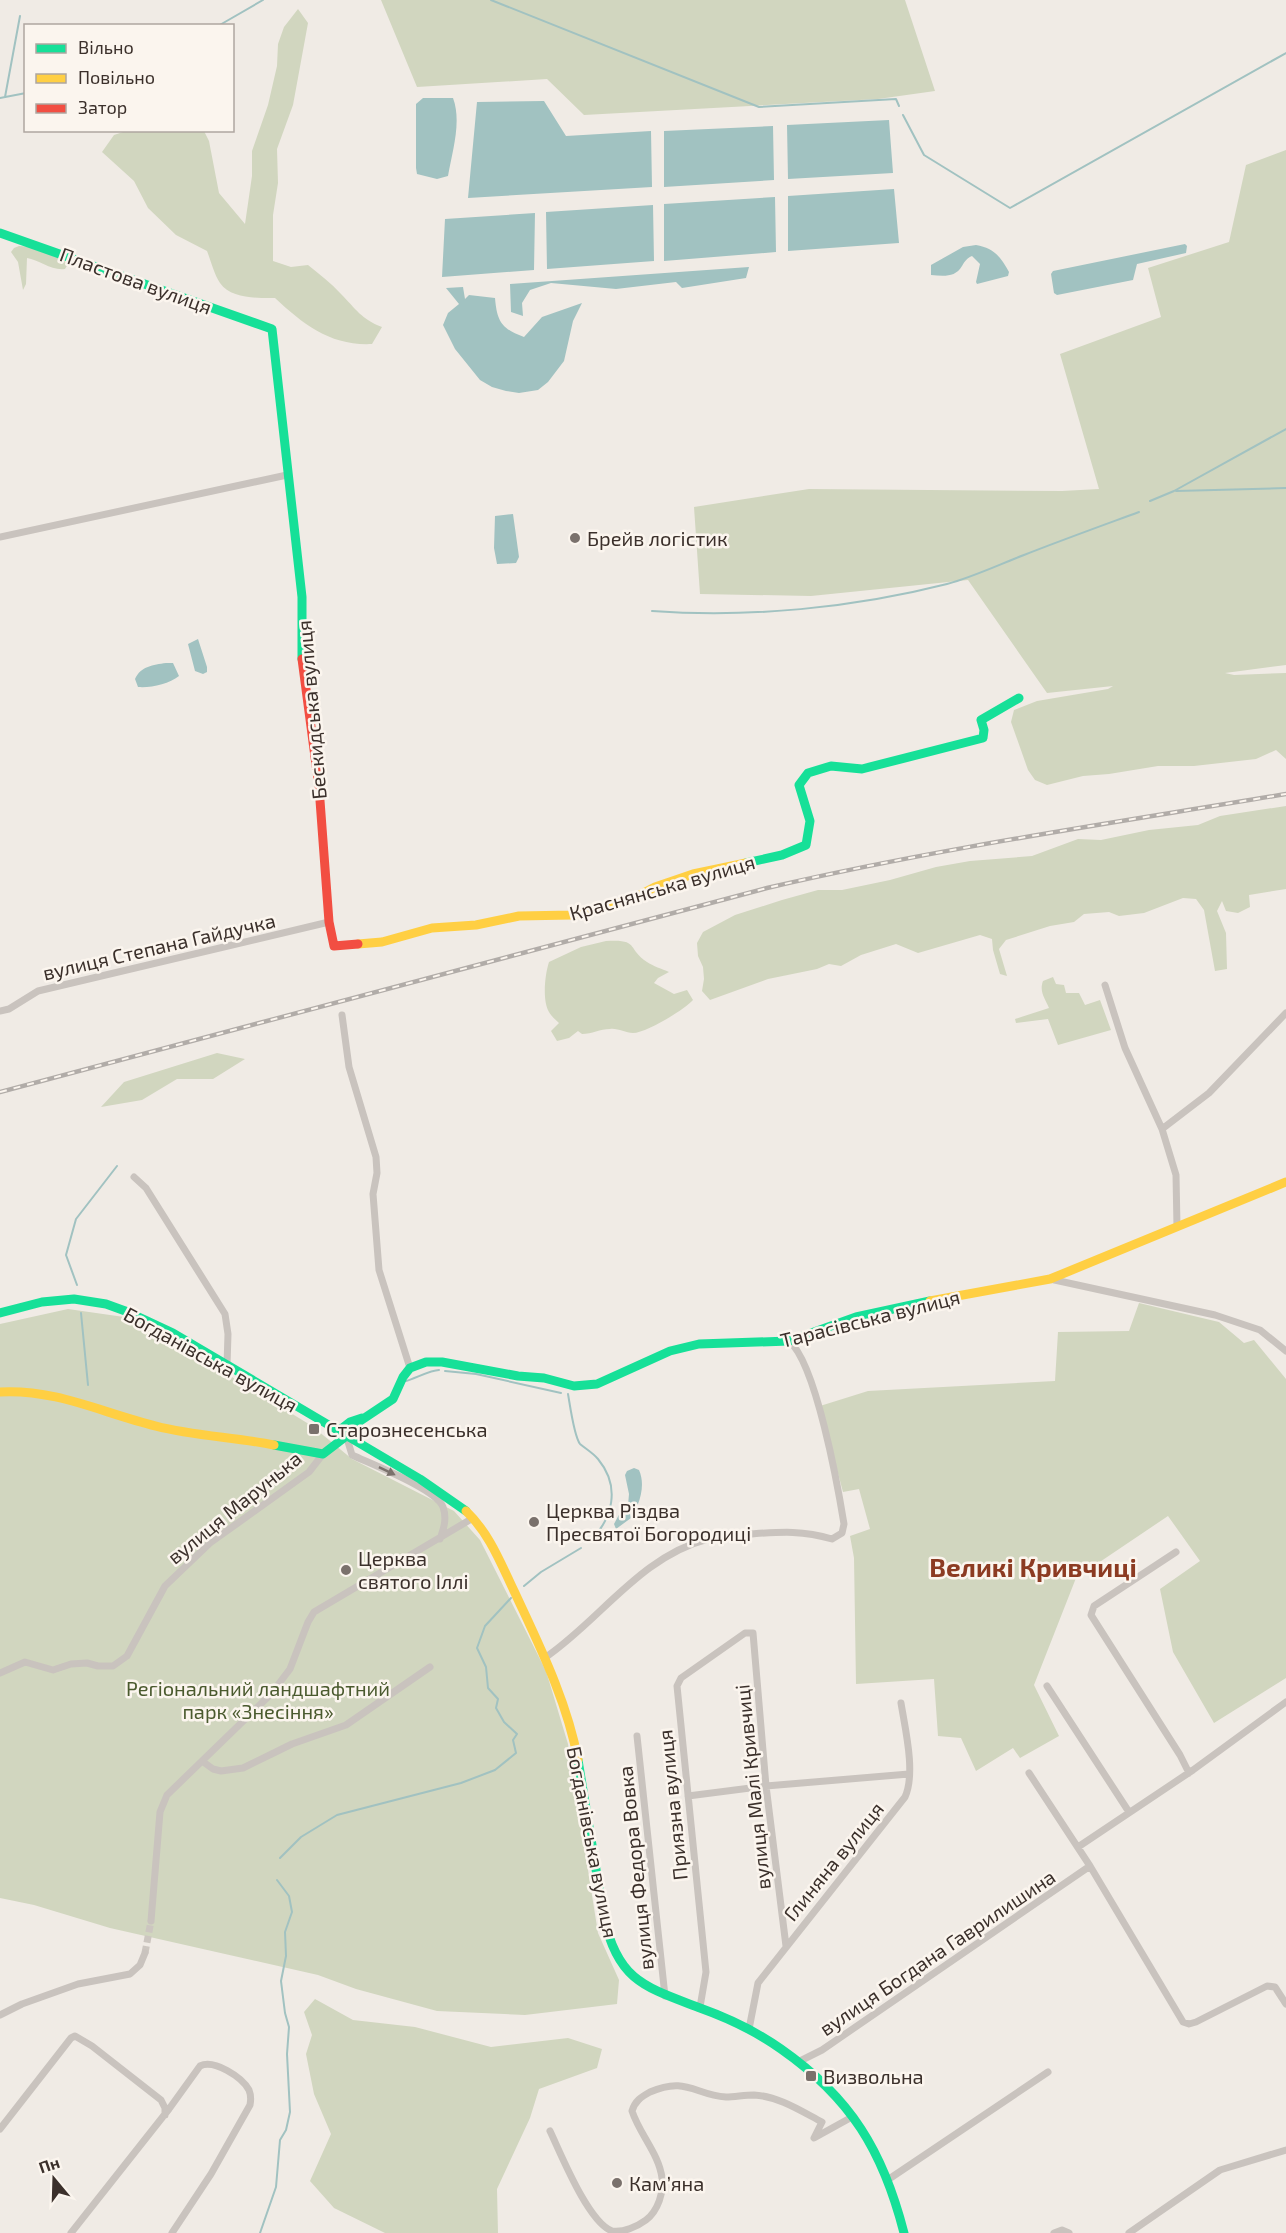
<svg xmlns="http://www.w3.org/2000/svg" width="1286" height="2233" font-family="'Exo 2',sans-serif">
  <rect width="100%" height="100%" fill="#f0ebe5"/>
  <path fill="#d1d6bf" d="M381,0H905L935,91L878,99L584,115L547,79L417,87Z
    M298,9L308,23L293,105L277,149L278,183L273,215V261L291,267L308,265C319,274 331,283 341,294C356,309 361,319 382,327L372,344C331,346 304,325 275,298C258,298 231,299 220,283C214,274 211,261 207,251L176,235L148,208L134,181L102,152L114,135L126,131H204L209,141L219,193L245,224L252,176V151L268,105L277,66L278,44L284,27Z
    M1286,150V665L1225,673L1234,675L1286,673V759L1276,750L1256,759L1194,766H1158L1109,774L1083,776L1047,785L1035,780L1028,770L1011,722L1014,710L1037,701L1108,689L1113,686L1047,693L968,580L811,596L700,594L694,507L809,489L1062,491L1099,489L1060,354L1161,317L1148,268L1229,242L1246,165Z
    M19,246C32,246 60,254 68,264L65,269C52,271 39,260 27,258L26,284L23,290L18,262L11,252L14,248Z
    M1286,806V889L1249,895L1250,907L1238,913L1226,911L1222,901L1217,911L1226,933L1227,969L1215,971L1204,910L1196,899L1183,898L1144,913L1119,916L1109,912L1084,914L1074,922L1050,926L1006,940L999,949L1007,976L1000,974L993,950L992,939L980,935L918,953L896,944L861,955L841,966L829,964L817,969L768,979L710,1000L702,991L704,979L703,967L698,956L697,943L703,932L735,915L782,900L818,890H842L890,880L936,867L970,861L1032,856L1078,839L1101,840L1149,830L1198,825L1220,816Z
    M606,941C640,939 626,948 647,962C653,966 662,969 669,972L658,978L654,983L674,994L687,990L693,1000C684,1010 646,1033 633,1033C625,1033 618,1028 610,1029C600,1029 592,1034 582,1034L578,1031L569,1038L557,1041L551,1031L559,1023C556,1020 551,1016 549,1012C542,1001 545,974 549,962L581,947Z
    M1053,977L1056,984L1064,985L1066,993H1079L1085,1005L1100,1000L1111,1030L1058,1045L1048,1019L1016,1023L1015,1019L1049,1008C1045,998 1039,992 1043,981Z
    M217,1053L245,1059L213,1079H177L142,1100L101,1107L124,1082Z
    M1139,1303L1219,1322L1244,1343L1254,1340L1286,1379V1678L1214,1723L1173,1652L1160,1589L1200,1561L1168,1516L1076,1578L1034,1685L1059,1736L1020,1758L1013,1748L976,1771L961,1738L938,1736L934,1679L856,1684L854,1558L850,1536L870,1529L859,1489L843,1492L820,1406L868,1391L1055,1381L1058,1332L1129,1331Z
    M68,1309L124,1317L199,1357L312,1426L352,1459L454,1511L480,1540L546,1671L568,1744L598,1933L619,1980L617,2004L525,2015L437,2011L356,1989L318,1975L110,1928L34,1905L0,1898V1324Z
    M315,1999L353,2020L415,2027L491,2047L568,2038L602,2049L597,2068L539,2089L530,2118L497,2189L498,2233H385L334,2208L310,2181L331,2134L314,2094L306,2054L312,2035L304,2012Z"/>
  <path fill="#a1c2c1" d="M423,98H453C462,122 452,152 448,176L437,179L417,174L416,168V104Z
    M544,101L566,136L651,131L652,187L468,198L477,102Z
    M889,120L893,173L788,179L787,125Z
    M773,126L774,180L664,187V131Z
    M894,189L899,243L788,251V196Z
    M775,197L776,252L664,261V204Z
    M653,205L654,261L547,269L546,212Z
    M535,213L534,270L442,277L445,219Z
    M1185,244L1187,246L1186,253L1137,264L1133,280L1057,295L1054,293L1051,274L1053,271Z
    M976,245C994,248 1001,257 1009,272L1008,276L977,284L976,282L980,264L972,256C967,258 965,261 962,266C955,278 943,276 931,275V265L963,247Z
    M749,267L746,278L682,288L676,282L616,289L551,283L530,290L522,303L523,316L511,312L510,284Z
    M463,287L465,299L469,295L495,298C497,322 502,329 524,337L542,317L582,303L573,321L564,361L548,382L538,390L519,393L506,391L492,387L480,380L455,349L443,325L448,313L459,304L446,288Z
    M513,514L519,557L516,563L497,564L494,548L495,516Z
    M198,639L207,667V672L203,674L195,671L188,644Z
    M166,663H173L179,676C169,684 151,688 138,687L135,679C141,666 153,665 166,663Z
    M634,1468L639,1470C644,1481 642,1494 638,1504L632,1508L628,1505L629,1494L625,1475L627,1471Z
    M622,1509L630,1514L631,1518L616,1529L614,1524Z"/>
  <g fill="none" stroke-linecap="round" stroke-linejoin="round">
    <path stroke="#a1c2c1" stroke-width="2" d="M491,0L759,107L896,99L899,106
      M218,26L263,0
      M5,97L20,16
      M0,98L26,93
      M903,115L924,155L1010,208L1286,53
      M1176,491L1286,488
      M1150,501L1174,491L1286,429
      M652,611C749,618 853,608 947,584C973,577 998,565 1024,555C1062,540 1101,526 1139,512
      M77,1285L66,1255L76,1219L117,1166
      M81,1313L88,1385
      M445,1371L476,1374L561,1393
      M406,1381C416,1378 431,1370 439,1370
      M568,1394C570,1405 574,1436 580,1444C586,1449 593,1453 598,1459C621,1487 613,1519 589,1542
      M524,1586L541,1572L581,1548
      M280,1858L301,1837L337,1815L461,1783L495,1770L516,1753L513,1740L517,1734L504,1722L496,1708L498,1699L488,1688L486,1667L477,1648L485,1626L511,1598
      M260,2233L276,2187L280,2140L286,2130L290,2112L287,2054L289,2027L285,2013L281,1981L286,1956L285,1932L292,1912L289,1896L277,1880"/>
    <path stroke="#ccc6c0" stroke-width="7" stroke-dasharray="7 3.5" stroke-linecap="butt" d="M145,1953L151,1921"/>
    <path stroke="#c9c3be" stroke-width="7" d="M0,537L287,475
      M1105,985L1125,1048L1162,1129L1176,1175L1177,1227
      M0,1011L9,1009L38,991L329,922
      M342,1015L349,1067L376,1157L377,1173L373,1194L379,1270L410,1368
      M1162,1129L1209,1093L1286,1013
      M134,1177L146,1188L225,1314L228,1334L227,1365
      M1050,1279L1215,1315L1260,1330L1286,1351
      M346,1435L352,1455C371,1464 436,1489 443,1507C447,1518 444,1528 440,1539
      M1176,1552L1094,1606L1091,1615L1180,1755L1189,1773
      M546,1657C600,1620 641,1556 708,1539C722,1536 736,1536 750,1534C780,1532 802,1530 832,1539L842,1533L844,1524C838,1487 816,1363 789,1341
      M0,1673L25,1662L53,1670L71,1664L87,1663L98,1666H113L127,1656L165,1586L210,1543L309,1472L323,1454
      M1047,1686L1129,1812
      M637,1736L665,1996
      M202,1761L213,1769L221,1771L243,1768L292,1744L346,1725L430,1667
      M1029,1773L1090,1866L1183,2022L1189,2024L1196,2022L1267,1986L1275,1987L1286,2004
      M688,1796L766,1786L909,1774
      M1078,1847L1193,1770L1286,1702
      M151,1921L160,1812L167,1795L271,1694L290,1669L308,1622L314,1612L473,1518
      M700,2007L706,1972L677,1686L681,1678L745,1633H753L766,1786L786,1946
      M0,2015L22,2004L78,1984L130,1974L140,1965L145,1953
      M749,2029L758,1983L905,1797C916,1773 905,1728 901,1703
      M800,2061L822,2050L1090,1866
      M0,2129L71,2038L75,2036L92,2046L161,2100L165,2108V2115
      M550,2131C561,2154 588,2222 612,2231C623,2233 638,2226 646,2220C658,2211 664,2192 662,2178C659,2154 640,2135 632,2111C635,2101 641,2097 650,2092C686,2076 695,2095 726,2097C735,2097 744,2095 754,2095C778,2096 801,2111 822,2122L814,2138L852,2117
      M889,2179L1048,2072
      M71,2233L169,2109L200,2066C214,2059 242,2077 249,2090C251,2095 251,2100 250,2105L211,2174L172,2233
      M1054,2233L1062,2230L1069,2233
      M1129,2233L1220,2170L1286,2150"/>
    <path stroke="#16e098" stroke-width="9" d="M0,233L272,329L302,597V659
      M746,863L782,855L806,845L810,821L799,785L808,773L831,766L862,769L983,738L984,730L981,720L1019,698
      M0,1313L42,1302L74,1299L106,1304L128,1312L173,1333L420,1479L466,1511
      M334,1428L341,1429L350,1422L362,1418
      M274,1445L323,1454L349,1434L357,1423L393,1399L403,1377L410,1368L426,1362H442L518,1376L544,1378L574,1386L597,1384L670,1351L699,1344L789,1341L856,1317L930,1301
      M578,1760L604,1918C618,1981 645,1987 700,2008C728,2018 757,2032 781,2049C851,2098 883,2151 904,2233"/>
    <path stroke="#ffcf43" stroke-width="9" d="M358,944L382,942L432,928L476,925L519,916L572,915L632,899L655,887L693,874L746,863
      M930,1301L1050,1279L1286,1182
      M0,1392C57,1389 102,1413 156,1426C195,1436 235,1437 274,1445
      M466,1511C490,1534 501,1564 515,1593C540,1647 567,1701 578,1760"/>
    <path stroke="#f24e42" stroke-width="9" d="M302,659L319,787L329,922L334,946L358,944"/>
    <defs>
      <path id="rail" d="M0,1092L767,888C939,848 1113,823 1286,794"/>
    </defs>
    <use href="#rail" stroke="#b1aca8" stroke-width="4.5"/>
    <use href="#rail" stroke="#fbf5ee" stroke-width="2" stroke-dasharray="7" stroke-linecap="butt"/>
  </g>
  <defs><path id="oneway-solid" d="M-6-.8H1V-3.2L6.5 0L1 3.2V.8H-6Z" transform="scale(1.5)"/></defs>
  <use fill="#7b726d" href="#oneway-solid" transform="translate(387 1471) rotate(26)"/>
  <g fill="#7a716c" stroke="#fbf5ee" stroke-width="2">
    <circle cx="575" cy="538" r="6"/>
    <rect x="308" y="1423" width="12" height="12" rx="3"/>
    <circle cx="534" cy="1522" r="6"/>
    <circle cx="346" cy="1570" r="6"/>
    <rect x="805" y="2070" width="12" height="12" rx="3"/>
    <circle cx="617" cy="2183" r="6"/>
  </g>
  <g text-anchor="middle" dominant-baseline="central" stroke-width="5" stroke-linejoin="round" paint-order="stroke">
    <g font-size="20" fill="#3b302b" stroke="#fbf5ee">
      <text transform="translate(136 280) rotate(20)">Пластова вулиця</text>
      <text transform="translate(311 710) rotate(-95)">Бескидська вулиця</text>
      <text transform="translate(662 887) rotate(-16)">Краснянська вулиця</text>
      <text transform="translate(159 946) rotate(-13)">вулиця Степана Гайдучка</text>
      <text transform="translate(870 1318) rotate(-14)">Тарасівська вулиця</text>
      <text transform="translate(211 1359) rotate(29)">Богданівська вулиця</text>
      <text transform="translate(234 1507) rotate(-39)">вулиця Марунька</text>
      <text transform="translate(752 1787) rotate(-96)">вулиця Малі Кривчиці</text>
      <text transform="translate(672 1805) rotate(-96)">Приязна вулиця</text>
      <text transform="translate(593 1842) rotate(79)">Богданівська вулиця</text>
      <text transform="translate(833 1861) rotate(-51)">Глиняна вулиця</text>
      <text transform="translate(635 1868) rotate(-96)">вулиця Федора Вовка</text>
      <text transform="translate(937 1952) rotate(-34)">вулиця Богдана Гаврилишина</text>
    </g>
    <g font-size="20" fill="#3b302b" stroke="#fbf5ee" text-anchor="start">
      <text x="587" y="538">Брейв логістик</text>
      <text x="326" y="1429">Старознесенська</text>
      <text x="546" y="1510">Церква Різдва<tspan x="546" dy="23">Пресвятої Богородиці</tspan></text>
      <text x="358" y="1558">Церква<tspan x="358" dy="23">святого Іллі</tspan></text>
      <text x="823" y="2076">Визвольна</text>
      <text x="629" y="2183">Кам’яна</text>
    </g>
    <g font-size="20" fill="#4a5a2e" stroke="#fbf5ee">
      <text x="258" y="1688">Регіональний ландшафтний<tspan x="258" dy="23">парк «Знесіння»</tspan></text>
    </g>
    <g font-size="26" font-weight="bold" fill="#8c3b22" stroke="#fbf5ee">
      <text x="1033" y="1566">Великі Кривчиці</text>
    </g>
  </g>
  <rect x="24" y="24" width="210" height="108" fill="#fbf5ee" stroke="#aea6a0" stroke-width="1.5"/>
  <rect x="36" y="44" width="30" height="9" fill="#16e098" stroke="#aea6a0" stroke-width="1.5"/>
  <text x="78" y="54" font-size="18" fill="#3b302b">Вільно</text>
  <rect x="36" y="74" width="30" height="9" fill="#ffcf43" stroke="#aea6a0" stroke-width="1.5"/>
  <text x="78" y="84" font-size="18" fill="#3b302b">Повільно</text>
  <rect x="36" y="104" width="30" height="9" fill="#f24e42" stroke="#aea6a0" stroke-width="1.5"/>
  <text x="78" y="114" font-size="18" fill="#3b302b">Затор</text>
  <g transform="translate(54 2179) rotate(341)" stroke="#fbf5ee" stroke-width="4.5" paint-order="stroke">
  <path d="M0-4.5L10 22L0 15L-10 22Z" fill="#3b302b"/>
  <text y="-9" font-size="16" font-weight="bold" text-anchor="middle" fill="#3b302b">Пн</text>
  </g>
</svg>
